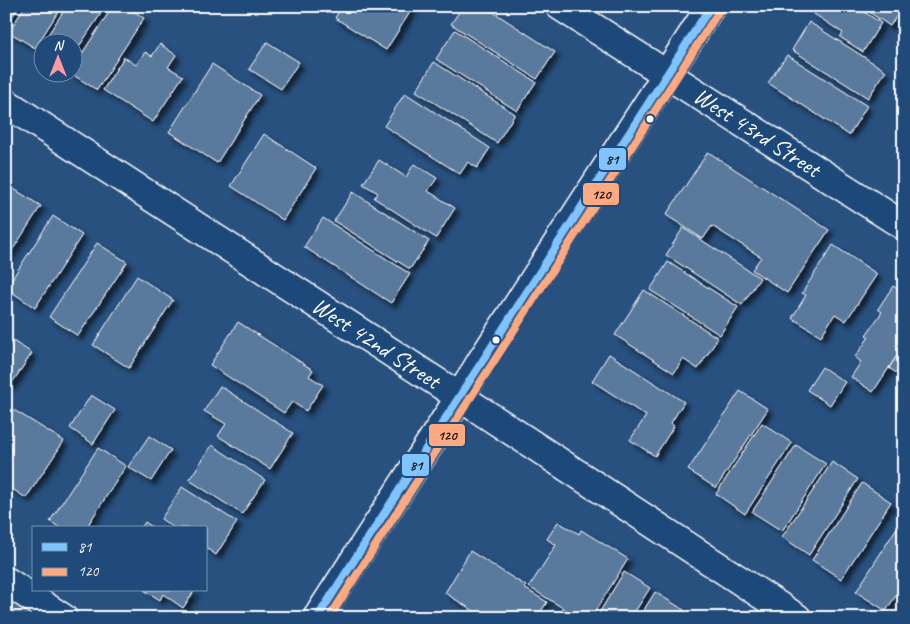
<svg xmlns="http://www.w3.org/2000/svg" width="910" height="624" font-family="Caveat,sans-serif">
  <defs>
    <filter id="shadow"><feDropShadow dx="4.5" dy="4.5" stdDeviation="2.5" flood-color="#0009"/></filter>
  </defs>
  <rect width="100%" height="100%" fill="#28517f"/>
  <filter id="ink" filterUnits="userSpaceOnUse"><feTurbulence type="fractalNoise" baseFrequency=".02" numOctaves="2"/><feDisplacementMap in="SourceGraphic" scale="10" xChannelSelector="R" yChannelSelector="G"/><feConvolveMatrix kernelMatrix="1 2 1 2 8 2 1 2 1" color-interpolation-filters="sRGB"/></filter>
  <g filter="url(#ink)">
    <path fill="#446890" stroke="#a2b4c8" d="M6,579L66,618H6Z"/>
    <path fill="#5a7a9d" stroke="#fff" filter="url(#shadow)" d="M6,6H19L6,27Z
      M25,6H62L35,48L9,32Z
      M67,6H106L72,57V42H43Z
      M113,6H126L144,18L97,90L70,73L72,72V69Z
      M342,6H414L386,50L335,18Z
      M463,6H484L555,52L537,79L451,24Z
      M818,6H855L881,23L863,52L840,37L843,33L814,14Z
      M860,6H903L890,26Z
      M809,22L886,71L868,98L792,50Z
      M455,30L536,82L517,111L436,59Z
      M267,42L299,62L281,89L249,69Z
      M160,44L176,55L168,67L183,76L153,122L103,90L124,57L136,65L145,52L152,56Z
      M787,55L867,106L849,135L768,83Z
      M434,62L515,114L497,143L416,91Z
      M212,64L260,95L217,163L169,132Z
      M405,93L490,148L477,168L468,162L460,174L384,126Z
      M264,134L316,168L283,220L231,186Z
      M708,152L829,230L787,293L752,270L761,257L712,226L703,239L666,215Z
      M379,160L406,177L414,164L437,178L428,191L455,208L436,238L374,198L378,193L363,184Z
      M14,189L41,206L6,260V201Z
      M353,192L429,241L410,269L334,221Z
      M53,216L82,235L35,308L6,288Z
      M323,218L410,274L391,303L304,247Z
      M683,228L760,278L742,305L666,255Z
      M97,243L127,262L78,336L49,317Z
      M833,245L877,274L846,321L835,314L821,336L792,318L806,295L802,293Z
      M668,262L738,307L720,335L650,290Z
      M137,276L173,300L129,368L93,345Z
      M893,286L904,293V345L873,392L851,377L861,362L855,357L869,337L866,335L882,312L878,309Z
      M644,290L718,338L698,369L683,359L674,373L615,335Z
      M238,322L313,370L309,376L323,385L306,411L292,402L284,413L210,365Z
      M13,341L32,353L10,386L6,383V351Z
      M904,345V378L889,368Z
      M609,354L684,402L671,423L674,426L655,456L630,440L646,416L592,381Z
      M822,367L845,382L830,405L807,390Z
      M220,386L293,433L270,469L218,436L226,424L204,411Z
      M740,391L768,409L716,488L688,470Z
      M91,395L115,410L93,444L70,428Z
      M6,405L64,441L26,498L6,485Z
      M762,423L792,443L745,514L716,494Z
      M149,436L171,450L151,481L128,467Z
      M212,445L265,480L242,514L189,480Z
      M796,445L826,464L782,531L752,512Z
      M98,448L126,466L86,528H60L50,521Z
      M832,462L858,479L809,555L782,537Z
      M862,483L891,502L841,579L812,560Z
      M182,487L237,522L216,555L206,548V528H174L161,519Z
      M903,518L904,583L886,611L856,592Z
      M145,522L154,528H141Z
      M558,522L579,534L581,530L628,559L591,618H579L529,587L556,545L547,539Z
      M470,551L526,586L524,588L547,602L537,618H510L507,616L506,618H485L445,593Z
      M624,572L650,588L631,618H596Z
      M144,590H195L183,608L163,594L160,600Z
      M655,592L684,610L680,618H639Z"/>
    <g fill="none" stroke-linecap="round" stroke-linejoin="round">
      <defs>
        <g id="minor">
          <path id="s1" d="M560,6L904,226"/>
          <path id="s2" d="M6,103L460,397L797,618"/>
          <path d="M6,581L63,618"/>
        </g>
        <path id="secondary" d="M317,618L460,397L482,360L711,6"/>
      </defs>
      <use href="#minor" stroke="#fff" stroke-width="31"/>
      <use href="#secondary" stroke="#fff" stroke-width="31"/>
      <use href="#minor" stroke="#1f4a7a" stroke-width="28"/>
      <use href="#secondary" stroke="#1f4a7a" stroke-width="28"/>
      <defs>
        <path id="bus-1" d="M317,618L711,6"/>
        <path id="bus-2" d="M329,618L719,11"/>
      </defs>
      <use href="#bus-1" stroke="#1f4a7a" stroke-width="11"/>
      <use href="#bus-2" stroke="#1f4a7a" stroke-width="11"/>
      <use href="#bus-1" stroke="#80c4ff" stroke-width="8"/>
      <use href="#bus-2" stroke="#ffa980" stroke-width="8"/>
    </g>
  </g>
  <g fill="#fff" stroke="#1f4a7a" stroke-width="2">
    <circle cx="650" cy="119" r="4.5"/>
    <circle cx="496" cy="340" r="4.5"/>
  </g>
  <g text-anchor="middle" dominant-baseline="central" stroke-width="5" stroke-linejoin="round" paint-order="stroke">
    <g font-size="24" fill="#fff" stroke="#1f4a7a">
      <text stroke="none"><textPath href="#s1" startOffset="234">West 43rd Street</textPath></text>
      <text stroke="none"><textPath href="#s2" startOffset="441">West 42nd Street</textPath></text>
    </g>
  </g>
  <g stroke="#1f4a7a" stroke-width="2">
    <rect x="598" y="147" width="29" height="24" rx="5" fill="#80c4ff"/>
    <rect x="582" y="182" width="38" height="24" rx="5" fill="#ffa980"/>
    <rect x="428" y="423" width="38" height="24" rx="5" fill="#ffa980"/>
    <rect x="401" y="453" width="29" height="24" rx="5" fill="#80c4ff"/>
  </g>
  <g font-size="14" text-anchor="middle" font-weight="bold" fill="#111">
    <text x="612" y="164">81</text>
    <text x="601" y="199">120</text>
    <text x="447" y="440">120</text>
    <text x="416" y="470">81</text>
  </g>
  <rect width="910" height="624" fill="none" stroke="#1f4a7a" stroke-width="25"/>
  <rect x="12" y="12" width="885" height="599" fill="none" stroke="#fff" stroke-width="2" filter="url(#ink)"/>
  <rect x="32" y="526" width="175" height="65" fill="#1f4a7a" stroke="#7992af"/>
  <rect x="42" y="543" width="25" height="8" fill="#80c4ff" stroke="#7992af"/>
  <text x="78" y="552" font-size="15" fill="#ffffff">81</text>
  <rect x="42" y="568" width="25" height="8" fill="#ffa980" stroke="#7992af"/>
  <text x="78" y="576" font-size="15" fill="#ffffff">120</text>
  <g transform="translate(58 58)"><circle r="24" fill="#1f4a7a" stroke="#7992af"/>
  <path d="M0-4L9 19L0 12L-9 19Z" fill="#ff9aa2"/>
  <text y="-8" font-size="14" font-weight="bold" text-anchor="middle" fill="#ffffff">N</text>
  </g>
</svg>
